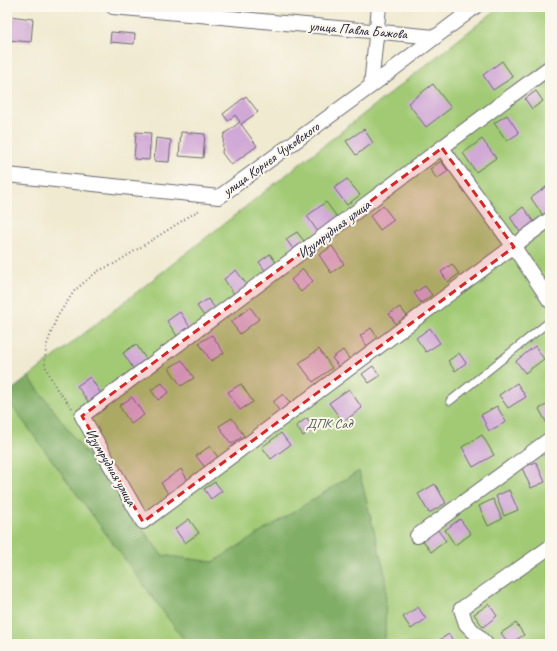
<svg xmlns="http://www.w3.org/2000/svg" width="557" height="651" font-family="Caveat,sans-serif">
  <rect width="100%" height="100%" fill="#fbf7ec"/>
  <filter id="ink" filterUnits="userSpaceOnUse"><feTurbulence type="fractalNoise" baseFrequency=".025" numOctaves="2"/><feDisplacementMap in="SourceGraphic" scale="8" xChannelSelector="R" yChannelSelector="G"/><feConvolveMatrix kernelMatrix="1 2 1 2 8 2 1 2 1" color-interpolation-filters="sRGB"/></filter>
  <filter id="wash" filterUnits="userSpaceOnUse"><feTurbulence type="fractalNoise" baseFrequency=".012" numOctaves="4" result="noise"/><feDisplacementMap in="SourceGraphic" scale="16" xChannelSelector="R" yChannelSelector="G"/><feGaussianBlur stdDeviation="0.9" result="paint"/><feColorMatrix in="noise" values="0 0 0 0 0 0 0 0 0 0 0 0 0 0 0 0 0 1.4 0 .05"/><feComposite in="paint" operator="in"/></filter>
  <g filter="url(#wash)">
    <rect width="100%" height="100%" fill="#f0ead1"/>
    <path fill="#a2ca75" stroke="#627658" d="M500,7H550V644H7V394Z"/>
    <path fill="#81ae66" stroke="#526850" d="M29,377L162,555L213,562L359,471L386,578L385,644H187L7,399V394Z"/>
    <g id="blocks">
      <path fill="#d1a9d6" d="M9,16L33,19L31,42L7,40Z
        M111,32L135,34L134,44L110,42Z
        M502,61L513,77L493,90L483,75Z
        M433,84L451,108L426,127L408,103Z
        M536,91L543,101L532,109L525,99Z
        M246,96L258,112L241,124L257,146L231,165L222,153L224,134L240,122L235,115L228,121L223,114Z
        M507,115L519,133L507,141L494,123Z
        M364,129L373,143L356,155L346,141Z
        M136,132L151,133L149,160L134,159Z
        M181,132L205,134L203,158L179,156Z
        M156,138L171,140L169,162L154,161Z
        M482,139L496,158L476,172L463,153Z
        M441,161L448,171L437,179L430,169Z
        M347,179L360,195L347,205L334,188Z
        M550,184V213L544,217L531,198Z
        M326,202L340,221L320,235L307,216Z
        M383,206L394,220L380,230L370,216Z
        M523,207L534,222L520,232L510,217Z
        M297,232L304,241L293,249L286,239Z
        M332,246L344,264L331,273L319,255Z
        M270,254L277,264L266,272L259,262Z
        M452,264L459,274L448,282L441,272Z
        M303,269L313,281L301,292L291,280Z
        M236,270L249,288L236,297L224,279Z
        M425,286L432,295L421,303L414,293Z
        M208,299L215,308L204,316L197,306Z
        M250,307L259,319L240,334L231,322Z
        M400,307L407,316L396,324L389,314Z
        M180,312L192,330L179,339L167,321Z
        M371,328L378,338L367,346L360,336Z
        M430,328L440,343L426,352L416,338Z
        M212,335L224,353L211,361L199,343Z
        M136,344L148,362L135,371L123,353Z
        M535,346L544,359L525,373L516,361Z
        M319,349L332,368L313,382L299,363Z
        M343,350L350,360L339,367L332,358Z
        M459,353L466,363L455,371L448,361Z
        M182,360L194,378L181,386L169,368Z
        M373,366L380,376L369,383L362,374Z
        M90,377L102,395L90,404L77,386Z
        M162,383L169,392L158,400L151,390Z
        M517,383L526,397L508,408L499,395Z
        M241,384L253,402L240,410L228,392Z
        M349,389L362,408L343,422L329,403Z
        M283,394L291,404L280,412L273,402Z
        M132,397L144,415L131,424L119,406Z
        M550,403V429L539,409Z
        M497,406L506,422L489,431L481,415Z
        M232,418L244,436L231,444L219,426Z
        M307,418L314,428L303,436L296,426Z
        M281,433L290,445L271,459L262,447Z
        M482,435L494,455L473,467L462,447Z
        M210,446L220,460L207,470L196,456Z
        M550,452V467L544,455Z
        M536,462L545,482L531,488L522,468Z
        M181,469L189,482L169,495L161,483Z
        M215,482L222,491L211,499L204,489Z
        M435,484L446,503L429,513L418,494Z
        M509,490L518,510L504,516L496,496Z
        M493,499L502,519L488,526L479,506Z
        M189,519L199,533L185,543L175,529Z
        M460,519L471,534L455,545L445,530Z
        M437,529L446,541L431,552L422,539Z
        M489,604L497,616L483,627L474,614Z
        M418,607L426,619L411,629L403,617Z
        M516,623L524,635L509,644L501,633Z
        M449,634L455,644H433Z"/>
    </g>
  </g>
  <g filter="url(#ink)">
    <use href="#blocks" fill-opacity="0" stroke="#6a6870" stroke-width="1"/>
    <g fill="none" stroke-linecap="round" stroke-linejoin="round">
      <defs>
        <path id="service" d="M450,401L550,321"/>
        <path id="minor" d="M113,7L435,37
          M550,67L82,416L143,522L550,219
          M371,86L379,7
          M442,148L514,247L550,301
          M7,175L219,197L371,86L475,7
          M417,536L550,439
          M486,644L466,624L461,609L550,547"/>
      </defs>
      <use href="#service" stroke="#6a6870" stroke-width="9"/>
      <use href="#minor" stroke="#6a6870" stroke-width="16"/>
      <path stroke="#6a6870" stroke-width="2" stroke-dasharray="1 3" stroke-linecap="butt" d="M72,408L56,388L45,366L46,347L57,317L75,290L98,271L114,264L201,209"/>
      <use href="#service" stroke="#fff" stroke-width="7"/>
      <use href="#minor" stroke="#fff" stroke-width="14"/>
    </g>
  </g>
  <path fill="#d62828" fill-opacity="0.2" stroke="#d62828" stroke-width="3" stroke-dasharray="8 5" stroke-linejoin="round" d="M442,148L514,247L143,522L82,416Z"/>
  <g text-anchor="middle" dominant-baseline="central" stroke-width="4" stroke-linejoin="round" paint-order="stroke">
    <g font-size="14" fill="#22223b" stroke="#fbf7ec">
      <text transform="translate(358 30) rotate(5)">улица Павла Бажова</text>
      <text transform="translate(271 159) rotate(-36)">улица Корнея Чуковского</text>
      <text transform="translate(334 229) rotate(-37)">Изумрудная улица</text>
      <text transform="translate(111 467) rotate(60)">Изумрудная улица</text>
    </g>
    <g font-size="14" fill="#4f5d4f" stroke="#fbf7ec">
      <text x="329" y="423">ДПК Сад</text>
    </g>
  </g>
  <rect width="557" height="651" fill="none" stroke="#fbf7ec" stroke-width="24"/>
</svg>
